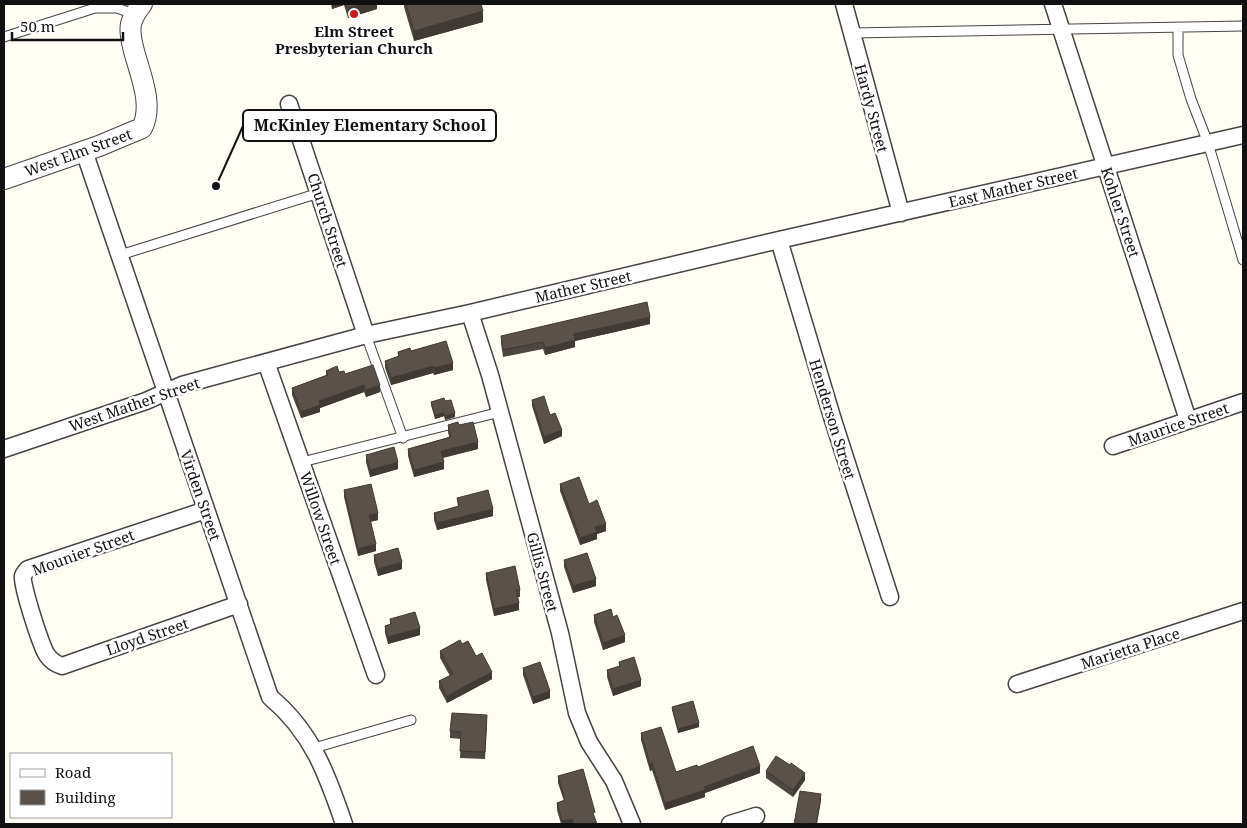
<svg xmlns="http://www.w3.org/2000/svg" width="1247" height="828" font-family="'Noto Serif',serif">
  <rect width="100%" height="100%" fill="#fffdf4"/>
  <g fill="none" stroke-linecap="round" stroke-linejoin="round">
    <defs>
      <path id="service" d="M1178,27V55L1191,99L1208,143L1243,260
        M852,33L1243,26
        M4,37L95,8H117L134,14
        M120,255L319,193
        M366,335L403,438
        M302,462L500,412
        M314,748L411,720"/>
      <path id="minor" d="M844,4L901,213
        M1053,4L1188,420
        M289,104L366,335
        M84,151L270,697C312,732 327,774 344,824
        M779,240L833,420L890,597
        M470,313L490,375L560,633L577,713L589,742L614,781L632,824
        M266,362L376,675
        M1113,446L1243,402
        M4,449L146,401L182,385L366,335L470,313L779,240L1243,135
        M206,510L28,569C26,571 24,573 23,576C21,584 41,646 47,655C51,661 56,664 62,666L239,604
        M1017,684L1243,611
        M730,824L756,816"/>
      <path id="tertiary" d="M4,179L99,146L142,128C154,105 140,74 134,51C132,43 129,33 131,24C133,16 137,10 142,4"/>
    </defs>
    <use href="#service" stroke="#444" stroke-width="11"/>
    <use href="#minor" stroke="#444" stroke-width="19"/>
    <use href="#tertiary" stroke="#444" stroke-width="22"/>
    <use href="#service" stroke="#fff" stroke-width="9"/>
    <use href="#minor" stroke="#fff" stroke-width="16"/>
    <use href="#tertiary" stroke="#fff" stroke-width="20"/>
  </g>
  <path fill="#4e4640" d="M331,4H377V9L348,18L344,5L332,9Z
    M404,4H481L483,22L414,41L404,7Z
    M650,324L575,341V347L545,355L543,349L503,357L501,343V336Z
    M398,352L453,370L434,375L433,373L391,385L385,368V361L398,357Z
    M326,371L345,374L380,392L366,397L364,392L320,408V412L301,418L292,395V388L326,375Z
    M532,400L550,415L562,436L544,444L532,406Z
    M445,401L455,417L445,420L444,416L435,419L431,405V402Z
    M448,425H459L478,449L443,458L444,469L414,477L408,456V449L449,437L448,432Z
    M366,455L398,469L370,477L366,462Z
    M560,484L589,504L606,531L597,534V539L580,545L560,491Z
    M344,490L378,520L370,522L376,551L358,556L344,497Z
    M457,498L493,516L437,530L434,520V513L458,507Z
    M374,555L402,569L378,576L374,562Z
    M564,560L596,586L573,593L564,567Z
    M486,573L520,590V597H518L519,610L494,616L486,580Z
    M594,615L625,642L603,650L594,622Z
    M390,619L420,635L388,644L385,633V626L390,625Z
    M462,644L476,656L492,679L447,703L439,688V681L450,676L440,658V651Z
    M619,662L641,686L613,696L607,677V670L619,666Z
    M523,668L550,698L533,704L523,675Z
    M672,707L699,727L678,733L672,710Z
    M487,722L485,759L460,758L461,739L450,738V731Z
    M641,733L676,772L698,767L760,773L705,793V797L665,810L652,770L650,771L641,740Z
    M766,771L805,780L793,797L766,778Z
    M558,776L595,819L597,824H561L557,810V803L564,801L558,783Z"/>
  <path fill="#403934" d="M332,4H344V5L332,9Z
    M361,4H377V9L348,18V8Z
    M483,11V22L414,41V31Z
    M650,317V324L575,341V347L545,355V348L574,334Z
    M453,363V370L434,375V368Z
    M433,366V373L391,385V378Z
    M364,385V392L320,408V412L301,418V412L319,401Z
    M380,385V392L366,397V390Z
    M444,413V416L435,419V415Z
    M455,413V417L445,420V416Z
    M562,430V436L544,444V437Z
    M478,442V449L441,458V451Z
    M398,462V469L370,477V470Z
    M444,462V469L414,477V470Z
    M493,509V516L437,530V523Z
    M378,513V520L369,522V515Z
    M606,524V531L597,534V539L580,545V538L595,527Z
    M376,544V551L358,556V549Z
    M402,562V569L378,576V569Z
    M596,579V586L573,593V586Z
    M519,603V610L494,616V609Z
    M420,628V635L388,644V637Z
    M625,635V642L603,650V643Z
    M492,672V679L447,703V696Z
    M641,680V686L613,696V689Z
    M550,691V698L533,704V697Z
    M699,723V727L678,733V729Z
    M652,763V770L650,771V764Z
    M760,766V773L705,793V797L665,810V803Z
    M805,773V780L793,797V790Z
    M821,794V801L817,824H816Z
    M572,819V824H562V821Z"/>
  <path fill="#5b514b" stroke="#403934" d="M346,4H361L348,8Z
    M406,4H481L483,11L414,31Z
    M647,302L650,317L574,334L575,340L545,348L543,342L503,350L501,336Z
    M446,341L453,363L434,368L433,366L391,378L385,361L399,356L398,352L410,348L411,351Z
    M373,365L380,385L366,390L364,385L319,401L320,405L301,412L292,388L328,375L326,371L337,366L339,372L344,371L345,374Z
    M544,396L550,415L555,413L562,430L544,437L532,400Z
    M444,398L445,401L451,400L455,413L445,416L444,413L435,415L431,402Z
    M458,422L459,425L473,422L478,442L441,451L444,462L414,470L408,449L451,437L448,425Z
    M394,447L398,462L370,470L366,455Z
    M579,477L589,504L597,500L606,524L595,527L597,532L580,538L560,484Z
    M371,484L378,513L369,515L376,544L358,549L344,490Z
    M488,490L493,509L437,523L434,513L459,506L457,498Z
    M398,548L402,562L378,569L374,555Z
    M587,553L596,579L573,586L564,560Z
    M515,566L520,590H516L519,603L494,609L486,573Z
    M611,609L613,617L617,615L625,635L603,643L594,615Z
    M415,612L420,628L388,637L385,626L391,624L390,619Z
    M460,640L462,644L468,641L476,656L482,653L492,672L447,696L439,681L453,674L440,651Z
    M634,657L641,680L613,689L607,670L620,666L619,662Z
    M540,662L550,691L533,697L523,668Z
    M693,701L699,723L678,729L672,707Z
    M452,713L487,715L485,752L460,751L461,732L450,731Z
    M661,727L676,772L697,765L698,767L753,746L760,766L704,787L705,790L665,803L652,763L650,764L641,733Z
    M776,756L790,765L791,763L805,773L793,790L766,771Z
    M583,769L595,812L593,813L597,824H574L572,819L562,821L557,803L565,800L558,776Z
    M800,791L821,794L816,824H794Z"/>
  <circle fill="#d21720" stroke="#fff" stroke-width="2" cx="354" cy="14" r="5"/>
  <g text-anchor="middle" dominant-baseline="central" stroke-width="5" stroke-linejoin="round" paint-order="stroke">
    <g font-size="15" font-weight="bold" fill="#111" stroke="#fff">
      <text x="354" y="31">Elm Street<tspan x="354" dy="17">Presbyterian Church</tspan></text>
    </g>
    <g font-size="15" fill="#111" stroke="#fff">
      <text transform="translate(872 108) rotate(75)">Hardy Street</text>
      <text transform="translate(78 152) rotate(-20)">West Elm Street</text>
      <text transform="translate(1013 187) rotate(-13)">East Mather Street</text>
      <text transform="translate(1121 212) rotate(72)">Kohler Street</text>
      <text transform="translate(328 220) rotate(72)">Church Street</text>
      <text transform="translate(583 286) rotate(-13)">Mather Street</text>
      <text transform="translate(134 404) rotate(-19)">West Mather Street</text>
      <text transform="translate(833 419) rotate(73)">Henderson Street</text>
      <text transform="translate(1178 424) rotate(-19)">Maurice Street</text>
      <text transform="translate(201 495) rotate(71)">Virden Street</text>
      <text transform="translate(321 518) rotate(71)">Willow Street</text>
      <text transform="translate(83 552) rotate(-20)">Mounier Street</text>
      <text transform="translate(543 572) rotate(75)">Gillis Street</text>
      <text transform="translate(147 636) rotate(-19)">Lloyd Street</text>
      <text transform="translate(1130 648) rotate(-18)">Marietta Place</text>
    </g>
  </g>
  <path fill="none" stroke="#111" stroke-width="2" d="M216 186L243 126"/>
  <circle fill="#111" stroke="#fff" stroke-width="2" cx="216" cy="186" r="5"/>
  <rect fill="#fff" stroke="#111" stroke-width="2" x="243" y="110" width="253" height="31" rx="5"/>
  <g font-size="16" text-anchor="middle" font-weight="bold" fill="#111">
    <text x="370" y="131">McKinley Elementary School</text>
  </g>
  <rect width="1247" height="828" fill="none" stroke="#111111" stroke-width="10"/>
  <rect x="10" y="753" width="162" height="65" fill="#ffffff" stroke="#a0a0a0"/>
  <rect x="20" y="769" width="25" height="8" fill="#ffffff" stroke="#a0a0a0"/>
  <text x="55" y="778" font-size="15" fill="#111111">Road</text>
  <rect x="20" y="790" width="25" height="15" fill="#5b514b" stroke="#a0a0a0"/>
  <text x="55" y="803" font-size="15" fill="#111111">Building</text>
  <path d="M12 32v8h111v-8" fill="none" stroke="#111111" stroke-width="2.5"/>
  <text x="20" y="32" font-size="15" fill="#111111" stroke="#ffffff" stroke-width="4" paint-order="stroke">50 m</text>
</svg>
